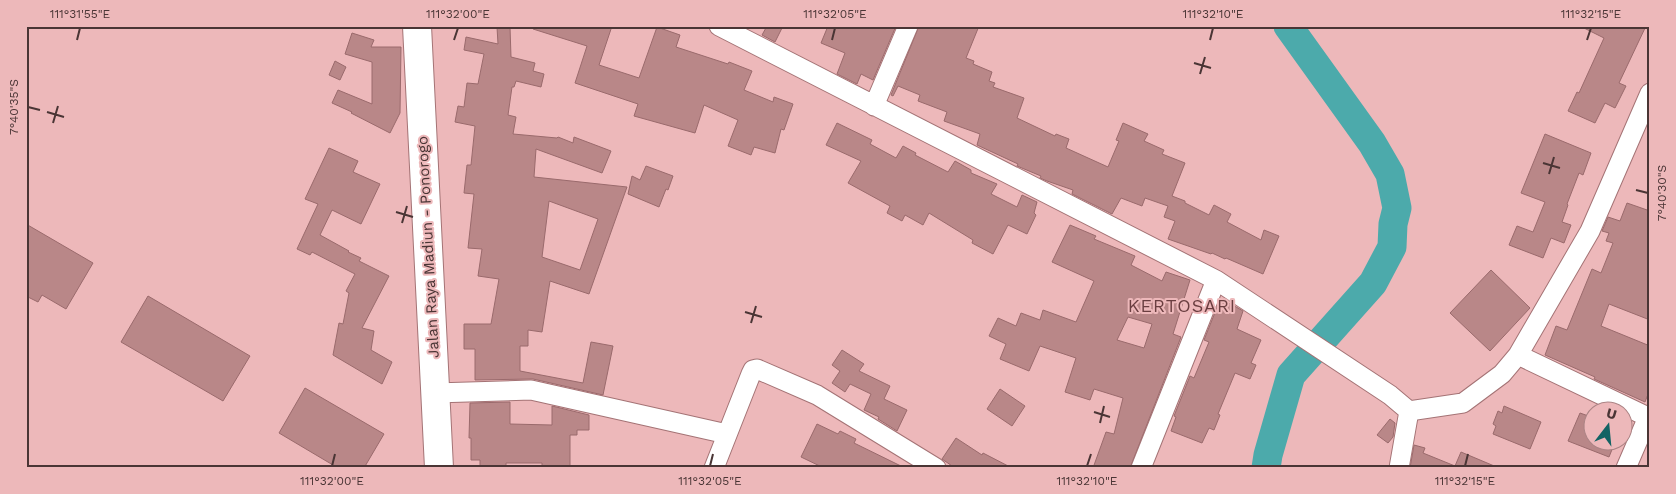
<svg xmlns="http://www.w3.org/2000/svg" width="1676" height="494" font-family="'Work Sans',sans-serif">
  <rect width="100%" height="100%" fill="#edb8ba"/>
  <g fill="none" stroke-linecap="round" stroke-linejoin="round">
    <path stroke="#4caaab" stroke-width="29" d="M1266,468L1268,455L1291,375L1373,283L1392,247L1393,224L1397,208L1390,174L1372,143L1288,26"/>
  </g>
  <path fill="#b98788" stroke="#9a6a6c" fill-rule="evenodd" d="M534,26H612L599,65L639,78L657,27L680,35L676,47L728,64L729,62L752,71L744,90L773,102L774,97L793,104L784,130L781,129L775,153L754,147L751,155L728,146L738,120L704,105L695,133L634,116L638,104L575,83L587,46L533,29Z
    M767,26H783L775,42L762,35Z
    M828,26H896L873,80L861,74L857,84L837,74L845,53L821,43Z
    M919,26H979L966,58L974,61L973,64L992,72L989,81L995,83L993,87L1024,98L1017,118L1055,136L1056,134L1069,139L1066,148L1108,167L1119,141L1116,140L1123,123L1148,134L1144,141L1164,150L1162,154L1185,163L1172,196L1185,201V203L1209,215L1214,205L1231,214L1227,222L1261,240L1264,230L1279,236L1263,274L1226,258L1225,259L1212,253L1211,254L1168,239L1175,221L1164,217L1168,206L1145,198L1142,206L1121,198L1112,214L1072,194L1073,190L1047,181L1040,178L1041,176L1017,166L1018,164L977,145L980,134L944,121L947,112L918,101L920,95L898,86L893,96L891,95Z
    M1580,26H1646L1619,83L1626,86L1615,108L1605,103L1595,123L1568,111L1577,92L1579,93L1604,38Z
    M497,27H510L511,57L535,63L533,71L544,74L541,87L516,81L514,87H512L508,115L516,117L513,134L557,138L558,137L573,143L574,137L611,151L602,173L536,149L534,177L627,187L589,294L550,281L542,332L528,330V346H520V371L583,383L591,342L613,346L603,395L533,379L475,380V349H464V324H491L499,279L478,276L482,249L468,248L474,194L464,193L467,165H471L475,126L455,122L458,106L464,107L467,83L478,84L484,54L464,50L466,37L498,44ZM549,201L598,219L580,270L542,257Z
    M352,33L374,40L371,47H401L400,113L390,133L351,113L352,112L332,103L338,90L372,104V62L345,54Z
    M335,61L346,67L340,80L329,75Z
    M837,123L872,140L870,144L896,158L903,146L916,153L915,155L948,172L955,161L971,170V173L997,184L991,194L1017,207L1022,195L1037,202L1034,213L1036,215L1027,234L1008,225L993,254L972,243L973,240L929,213L923,225L905,215L902,221L887,213L890,206L848,183L861,161L826,145Z
    M1545,134L1591,153L1583,175L1579,173L1567,204L1568,205L1562,222L1571,225L1564,243L1551,238L1543,258L1509,245L1517,226L1533,232L1545,202L1521,193Z
    M329,148L358,161L353,172L380,184L361,224L332,210L320,235L349,251L348,252L361,258L359,261L389,276L362,328L374,331L371,350L392,362L382,384L333,355L339,323L343,324L349,293L346,291L355,274L312,252L310,255L297,249L318,204L305,199Z
    M646,166L673,176L668,190L666,189L659,207L628,194L632,176L640,180Z
    M1627,203L1650,211V320L1609,304L1601,326L1650,346V389L1645,402L1594,379L1595,377L1545,355L1556,326L1567,330L1592,269L1601,273L1613,243L1606,241L1609,233L1602,231L1608,217L1620,221Z
    M26,224L93,263L66,309L42,295L38,302L26,296Z
    M1070,225L1096,236L1094,239L1135,256L1131,265L1162,281L1166,272L1190,280L1173,334L1181,337L1130,468H1093L1106,432L1114,434L1123,398L1094,389L1090,400L1065,392L1076,358L1040,346L1029,371L1000,359L1006,344L989,336L998,318L1016,326L1021,313L1040,320L1043,310L1076,322L1094,281L1052,262ZM1128,317L1152,324L1144,348L1117,340Z
    M1491,270L1530,308L1490,351L1450,313Z
    M148,296L250,356L223,401L121,342Z
    M1220,300L1231,304L1243,311L1237,329L1261,340L1251,363L1256,365L1250,379L1235,373L1218,414L1220,415L1214,430L1209,428L1202,443L1171,431L1176,417L1174,416L1190,376L1194,378L1209,342L1204,340Z
    M842,350L864,364L859,371L890,386L884,399L907,410L897,431L878,419L879,417L864,410L871,394L850,384L845,392L832,383L840,371L832,365Z
    M305,388L384,434L364,468H338L279,433Z
    M1000,389L1025,406L1012,426L987,409Z
    M510,402V424L552,425V406L589,415V430H577V435H570V468H542V463H506V468H480V460H471V438H469L470,403Z
    M1504,406L1541,422L1530,449L1493,434L1496,426L1493,424L1498,411L1502,413Z
    M1580,413L1594,418V442H1615L1609,457L1568,441Z
    M1390,419L1395,423L1393,437L1388,443L1377,435Z
    M817,424L838,434L840,431L856,439L854,443L905,468H824L801,457Z
    M956,438L982,455L983,453L1012,468H955L942,459Z
    M1414,445L1425,448L1423,453L1455,466L1461,452L1499,468H1410Z"/>
  <g fill="none" stroke-linecap="round" stroke-linejoin="round">
    <defs>
      <path id="minor" d="M719,26L1216,280L1390,395L1409,411L1399,468
        M874,106L908,26
        M1518,355L1650,418
        M435,393L531,390L727,434
        M1409,411L1463,403L1502,374L1518,355L1590,231L1650,93
        M714,468L751,374L753,370L757,369L817,395L936,468
        M1141,468L1216,280
        M1626,468L1648,417"/>
      <path id="highway" d="M417,26L439,468"/>
    </defs>
    <use href="#minor" stroke="#a47375" stroke-width="21"/>
    <use href="#highway" stroke="#a47375" stroke-width="30"/>
    <use href="#minor" stroke="#fff" stroke-width="19"/>
    <use href="#highway" stroke="#fff" stroke-width="28"/>
  </g>
  <path fill="none" stroke="#4a3535" stroke-width="2" d="M77,40L80,28M454,40L458,28M832,40L835,28M1210,40L1213,28M1587,40L1591,28M1194,63L1211,68M1200,74L1205,57M28,107L40,110M47,112L64,117M53,123L58,106M1543,163L1560,168M1549,174L1554,157M1636,190L1648,193M396,212L413,217M402,223L407,206M745,312L762,317M751,323L756,306M1094,412L1110,417M1100,423L1104,406M332,466L335,454M710,466L713,454M1087,466L1091,454M1465,466L1468,454"/>
  <g text-anchor="middle" dominant-baseline="central" stroke-width="4" stroke-linejoin="round" paint-order="stroke">
    <g font-size="15" fill="#4a3535" stroke="#edb8ba">
      <text transform="translate(428 247) rotate(-93)">Jalan Raya Madiun - Ponorogo</text>
    </g>
    <g font-size="18" letter-spacing="1" fill="#6a3e40" stroke="#edb8ba">
      <text x="1182" y="305">KERTOSARI</text>
    </g>
  </g>
  <rect width="1676" height="494" fill="none" stroke="#edb8ba" stroke-width="55"/>
  <g transform="translate(1608 426) rotate(16)"><circle r="24" fill="#edb8ba" stroke="#ac8485"/>
  <path d="M0-4L9 19L0 12L-9 19Z" fill="#136364"/>
  <text y="-8" font-size="14" font-weight="bold" text-anchor="middle" fill="#4a3535">U</text>
  </g>
  <rect x="28" y="28" width="1620" height="438" fill="none" stroke="#4a3535" stroke-width="2"/>
  <g font-size="12" text-anchor="middle" fill="#4a3535">
    <text x="80" y="18">111°31'55"E</text>
    <text x="458" y="18">111°32'00"E</text>
    <text x="835" y="18">111°32'05"E</text>
    <text x="1213" y="18">111°32'10"E</text>
    <text x="1591" y="18">111°32'15"E</text>
    <text transform="translate(14 107) rotate(-90)" y="4">7°40'35"S</text>
    <text transform="translate(1662 193) rotate(-90)" y="4">7°40'30"S</text>
    <text x="332" y="485">111°32'00"E</text>
    <text x="710" y="485">111°32'05"E</text>
    <text x="1087" y="485">111°32'10"E</text>
    <text x="1465" y="485">111°32'15"E</text>
  </g>
</svg>
